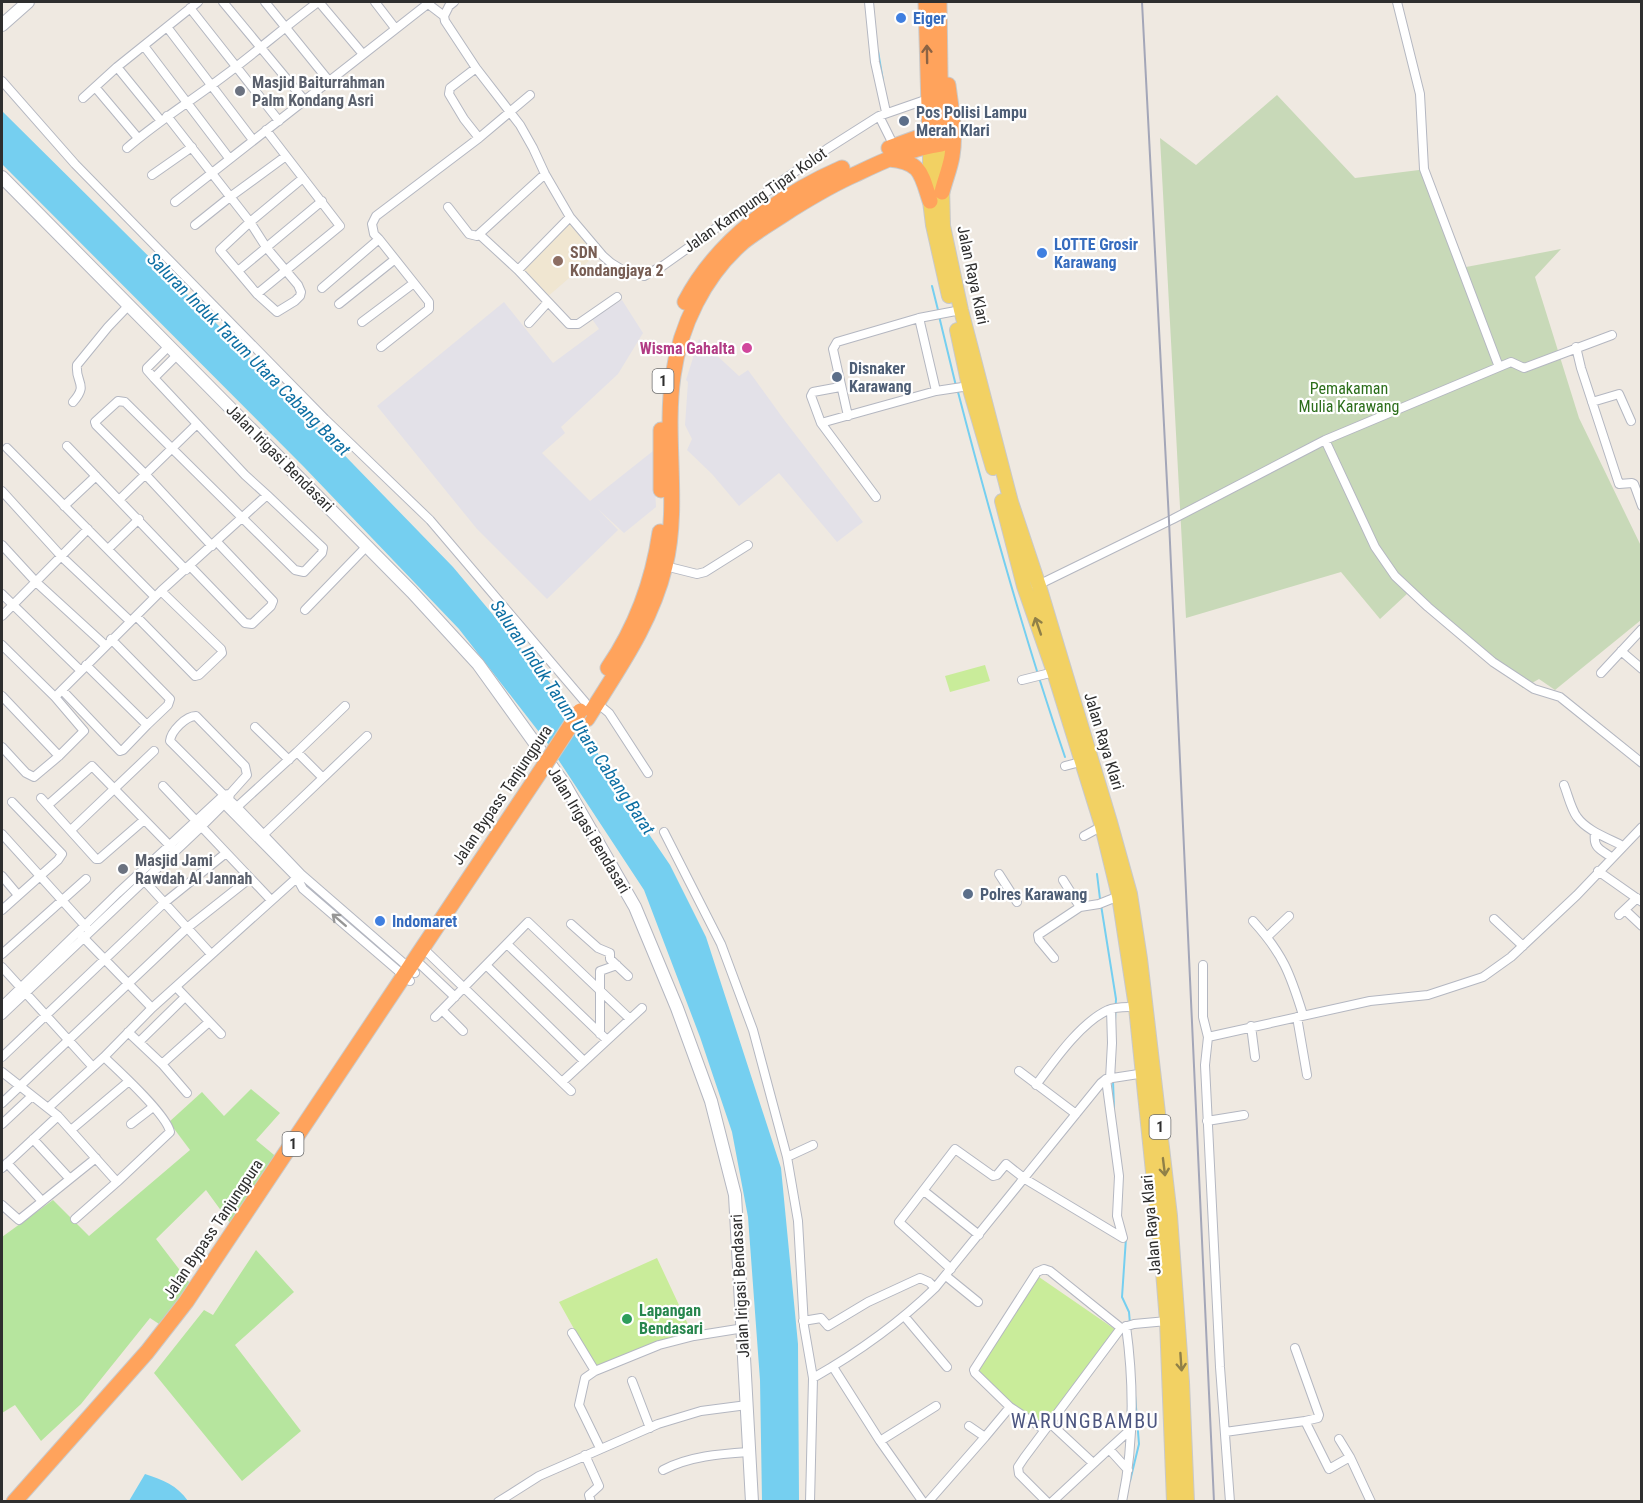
<svg xmlns="http://www.w3.org/2000/svg" width="1643" height="1503" font-family="'Roboto Condensed',sans-serif">
  <rect width="100%" height="100%" fill="#efe9e1"/>
  <path fill="#e3e1e8" d="M622,300L643,333L618,374L561,427L565,433L542,453L590,501L653,451L656,507L624,533L598,509L618,530L547,599L477,529L377,406L504,302L553,363L599,329L592,319Z
    M699,339L739,376L748,370L785,421L863,522L837,542L779,473L739,506L712,474L687,450L692,439L685,425L688,382L686,380Z"/>
  <path fill="#f0e6d1" d="M571,221L598,253L546,298L519,270Z"/>
  <path fill="#b6e59e" d="M251,1089L280,1113L256,1140L279,1159L233,1227L206,1190L156,1239L192,1286L162,1326L150,1318L81,1404L41,1441L15,1405L2,1413V1237L53,1200L89,1236L190,1150L169,1122L202,1092L224,1116Z
    M256,1250L294,1292L235,1345L301,1431L242,1481L154,1373L204,1310L213,1315Z"/>
  <path fill="#c8d9b8" d="M1277,95L1355,178L1427,169L1466,267L1561,249L1535,277L1579,418L1641,546V620L1555,690L1539,679L1523,688L1469,647L1408,593L1380,619L1341,572L1186,618L1160,138L1196,165Z"/>
  <path fill="#c9ec9a" d="M985,665L990,681L950,692L945,676Z
    M657,1258L693,1335L597,1370L559,1302Z
    M1039,1277L1116,1330L1045,1430L975,1373Z"/>
  <path fill="#75cff0" d="M2,111L221,328L453,567L566,702L638,818L670,865L706,937L781,1168L798,1344L799,1501H762L760,1380L748,1217L732,1132L700,1037L644,890L546,741L459,629L304,467L2,164Z
    M145,1474C163,1480 177,1485 188,1501H129Z"/>
  <g fill="none" stroke-linecap="round" stroke-linejoin="round">
    <path stroke="#75cff0" stroke-width="2" d="M878,51L883,81
      M932,286L938,310
      M939,316L956,386
      M958,392C990,515 1024,637 1065,757
      M1097,874L1100,899
      M1101,905L1116,999L1115,1021
      M1113,1081L1114,1108
      M1126,1238L1122,1297L1129,1312L1130,1324
      M1130,1481L1139,1444L1135,1395"/>
    <defs>
      <path id="street" d="M223,2L305,101
        M265,2L329,81
        M319,2L362,53
        M375,2L395,28
        M454,2L449,6L444,16L445,21L476,68L520,125L533,148L545,174L570,217L603,256L611,263L624,271L644,276L664,265L827,149L879,116L928,99
        M869,2L875,62L886,112
        M1397,2L1420,94L1424,169L1499,367
        M427,3L444,16
        M190,8L279,121
        M167,27L253,140
        M144,46L229,158
        M117,67L161,121
        M476,68L450,88L449,94L464,119L479,138
        M2,81L75,164L325,419L430,520L585,702
        M95,87L138,138
        M83,98L117,67L198,2
        M167,116L250,222L266,247L298,285L301,292L300,296L295,301L277,312L257,294L220,250L250,222L303,178
        M879,116L894,146
        M127,148C157,122 191,101 224,76C256,52 286,26 318,2
        M152,175L192,147
        M175,202L430,2
        M448,207L469,234L477,236L545,174
        M195,225L230,197L286,156
        M480,235L518,270L569,324H578L617,297
        M518,270L570,217
        M238,271L322,201
        M322,288L379,239L374,234L372,224L376,216L479,138L530,95
        M257,294L340,226L266,130
        M339,304L394,260
        M919,318L936,391
        M362,322L414,283L379,239
        M529,323L548,302
        M168,347L147,368V370L154,378L177,355
        M381,347L429,309V302L414,283
        M1576,347L1581,368L1619,484L1632,483L1634,484L1642,506
        M840,387L813,392L811,396L821,423L876,497
        M73,402C89,384 75,383 77,365L108,327L129,305
        M1592,402L1619,394L1631,421
        M848,416L833,349L837,342L919,318L961,310
        M821,423L936,391L969,386
        M1325,440L1375,547L1395,576L1428,607L1493,662L1534,689L1560,697L1642,763
        M67,446L186,570
        M7,448L155,597
        M2,491L62,557L130,621
        M120,499L196,425
        M64,506L96,476
        M2,545L36,582L105,645
        M212,546L145,474L96,425L95,422L118,401L125,402L295,570L304,572L322,553L323,548L267,495
        M108,549L139,519
        M190,566L245,623L252,624L271,606L273,601L217,542
        M665,566L697,574L705,572L748,545
        M1036,586L1173,519L1325,440L1511,362L1524,368L1612,335
        M2,594L80,670
        M305,610L367,546
        M2,616L88,529
        M136,616L195,676L199,675L220,655L222,653L221,649L161,591
        M2,645L55,697L84,731L59,756L34,777L26,773L2,747
        M1621,651L1642,669
        M86,665L147,725L168,705L170,699L111,639
        M1601,673L1642,629
        M1022,680L1054,672
        M62,690L120,751L123,750L147,725
        M2,696L59,756
        M55,697L161,591L267,495L245,475L154,378
        M597,703L609,713L648,773
        M255,727L289,760
        M297,752L345,706
        M1065,766L1084,761
        M1564,785C1568,795 1571,809 1577,817C1587,831 1608,838 1623,846
        M163,786L271,900
        M41,798L96,859H99L144,820
        M224,804L297,878L303,889L410,981
        M48,805L92,766L174,850
        M237,807L297,752L323,778
        M71,830L154,751
        M664,832L721,944L753,1030L787,1157L798,1221L804,1326L813,1378L810,1502
        M1595,833C1593,848 1600,849 1611,857
        M2,834L88,929
        M1084,836L1104,825
        M261,837L367,736
        M1598,871L1642,902
        M301,874L415,973
        M999,874L1017,902
        M2,876L18,895
        M141,877L211,954
        M1063,880L1080,907
        M2,910L58,860L62,854L12,802
        M1625,910L1642,926
        M1619,915L1637,898
        M1494,919L1523,946
        M1253,921C1283,954 1290,973 1303,1015
        M571,924L598,948L610,953V959L628,976
        M81,935L152,1008
        M1267,937L1289,916
        M507,944L607,1040
        M428,953L571,1091
        M2,954L86,879
        M1054,958L1039,940L1038,935L1080,907L1099,904L1119,896
        M421,965L455,997
        M486,965L584,1061
        M1203,965V1017L1208,1037
        M2,967L92,1066
        M176,987L221,1034
        M2,1006L118,893L224,795L229,794
        M442,1010L463,1031
        M2,1015L202,826L229,799L230,794L247,775L245,766L196,716C186,716 171,731 170,741L224,795L237,807L301,874L152,1008L104,1057L48,1108
        M435,1017L528,922L630,1019
        M1297,1017L1307,1075
        M1251,1026L1255,1057
        M128,1032L162,1064L187,1093
        M600,1034V971L617,965
        M140,1041L185,997
        M2,1057L164,903L226,853
        M162,1064L209,1022
        M1019,1071L1076,1114
        M2,1072L58,1116L117,1182
        M1110,1079L1112,1043L1111,1009
        M562,1082L642,1008
        M1036,1085C1054,1061 1080,1023 1108,1010C1116,1006 1128,1007 1136,1007
        M2,1103L187,928L249,879
        M1207,1121L1244,1115
        M2,1124L32,1096
        M131,1124L153,1107
        M71,1130L129,1081
        M33,1139L69,1178
        M787,1157L813,1145
        M7,1163L42,1201
        M2,1168L58,1116
        M924,1191L979,1235
        M2,1205L19,1220L96,1158
        M75,1219L117,1182L170,1132C167,1115 119,1071 104,1057
        M951,1269L899,1222L955,1149L993,1176L997,1175L1006,1164L1025,1179L1123,1238L1117,1216L1119,1176L1106,1079
        M946,1276L978,1302
        M905,1317L947,1367
        M803,1321L821,1318L828,1326L868,1302L920,1278L929,1282L935,1288
        M572,1333L595,1371L659,1345L694,1336L744,1328
        M1295,1348L1319,1415L1318,1418L1305,1421L1329,1469L1350,1457L1339,1439
        M833,1367L880,1441L923,1502
        M595,1371L585,1378L579,1405L600,1448
        M813,1378C857,1353 899,1323 935,1288L1101,1083L1106,1079L1145,1073
        M632,1381L650,1428
        M1051,1424L1093,1463
        M969,1426L985,1437
        M1045,1430L1010,1407L975,1373L974,1370L1037,1272L1044,1269L1050,1271L1121,1328
        M1225,1432L1305,1421
        M880,1441L936,1406
        M1109,1449L1131,1429
        M585,1455L599,1486L589,1495L591,1502
        M1350,1457L1371,1502
        M663,1470C690,1456 720,1454 749,1452
        M498,1502L539,1476L658,1424L701,1411L747,1405
        M928,1502L985,1437L1010,1407
        M1047,1502L1019,1474L1018,1467L1024,1458L1121,1328L1134,1324L1167,1321
        M1052,1502L1109,1449L1128,1470
        M1122,1502C1134,1445 1134,1384 1126,1326
        M1230,1502L1220,1367L1205,1065L1208,1037L1370,1001L1428,995L1483,977L1511,957L1577,895L1642,827"/>
      <path id="secondary" d="M2,25L28,2
        M2,177L412,592L478,664L565,785L635,907L677,1008L711,1101L735,1195L752,1502"/>
      <path id="primary" d="M941,144L943,226L961,310L1011,502L1039,586L1110,822L1130,894L1140,959L1170,1216L1182,1382L1187,1502
        M930,145V201L933,225L949,296
        M957,330L969,386L993,468
        M1002,501L1024,586L1054,672L1102,826L1119,896L1136,1007L1162,1259L1167,1321L1174,1502"/>
      <path id="highway" d="M926,2L930,142
        M889,148L922,136L940,132
        M889,159C921,162 921,173 930,201
        M942,192C945,180 950,168 952,156C956,132 951,109 948,85
        M685,302C717,240 780,195 842,168
        M661,430V490
        M608,668C636,627 653,580 660,532
        M587,719C618,669 651,624 665,566C680,504 664,439 673,376C680,326 704,276 743,242C758,230 776,220 792,209C813,196 833,184 856,174C883,161 911,148 941,144L939,2
        M14,1502L147,1352L186,1302L544,766"/>
    </defs>
    <use href="#street" stroke="#b4b7c1" stroke-width="10"/>
    <use href="#secondary" stroke="#b4b7c1" stroke-width="14"/>
    <use href="#primary" stroke="#c9c9c9" stroke-width="16"/>
    <use href="#highway" stroke="#c9c9c9" stroke-width="17"/>
    <use href="#street" stroke="#fff" stroke-width="8"/>
    <use href="#secondary" stroke="#fff" stroke-width="12"/>
    <use href="#primary" stroke="#f2d163" stroke-width="14"/>
    <use href="#highway" stroke="#ffa35c" stroke-width="15"/>
    <path stroke="#a3a6b8" stroke-width="2" d="M1142,2L1169,521L1214,1502"/>
    <defs>
      <path id="highway-bridge" d="M544,766L580,711"/>
    </defs>
    <use href="#highway-bridge" stroke="#c9c9c9" stroke-width="17" stroke-linecap="butt"/>
    <use href="#highway-bridge" stroke="#ffa35c" stroke-width="15"/>
  </g>
  <defs><path id="oneway-shaft" d="M-6 0H5M1.5-3L5.5 0L1.5 3" fill="none" stroke-width="1.6" stroke-linecap="round" stroke-linejoin="round" transform="scale(1.5)"/></defs>
  <use stroke="#8c6343" href="#oneway-shaft" transform="translate(927 54) rotate(-91)"/>
  <g stroke="#908048">
    <use href="#oneway-shaft" transform="translate(1038 626) rotate(-109)"/>
    <use href="#oneway-shaft" transform="translate(1164 1167) rotate(83)"/>
    <use href="#oneway-shaft" transform="translate(1181 1362) rotate(86)"/>
  </g>
  <use stroke="#969696" href="#oneway-shaft" transform="translate(339 920) rotate(-139)"/>
  <g fill="#3f7fe0" stroke="#fff" stroke-width="2">
    <circle cx="901" cy="18" r="6"/>
    <circle cx="1042" cy="253" r="6"/>
    <circle cx="380" cy="921" r="6"/>
  </g>
  <g fill="#6b7280" stroke="#fff" stroke-width="2">
    <circle cx="240" cy="91" r="6"/>
    <circle cx="123" cy="869" r="6"/>
  </g>
  <g fill="#5c6f8a" stroke="#fff" stroke-width="2">
    <circle cx="904" cy="121" r="6"/>
    <circle cx="837" cy="377" r="6"/>
    <circle cx="968" cy="894" r="6"/>
  </g>
  <circle fill="#8d6e63" stroke="#fff" stroke-width="2" cx="558" cy="261" r="6"/>
  <circle fill="#d1479c" stroke="#fff" stroke-width="2" cx="747" cy="348" r="6"/>
  <circle fill="#2e9e5b" stroke="#fff" stroke-width="2" cx="627" cy="1319" r="6"/>
  <g text-anchor="middle" dominant-baseline="central" stroke-width="4.5" stroke-linejoin="round" paint-order="stroke">
    <g fill="#fff" stroke="#6d6d6d" stroke-width="1.5">
      <rect x="652.5" y="369" width="21" height="24" rx="4.5"/>
      <rect x="1149.5" y="1115" width="21" height="24" rx="4.5"/>
      <rect x="282.5" y="1132" width="21" height="24" rx="4.5"/>
    </g>
    <g font-size="15" font-weight="bold" fill="#2e2e2e">
      <text x="663" y="381">1</text>
      <text x="1160" y="1127">1</text>
      <text x="293" y="1144">1</text>
    </g>
    <g font-size="16" font-weight="bold" fill="#366cbe" stroke="#fff" text-anchor="start">
      <text x="913" y="18">Eiger</text>
      <text x="1054" y="244">LOTTE Grosir<tspan x="1054" dy="18">Karawang</tspan></text>
      <text x="392" y="921">Indomaret</text>
    </g>
    <g font-size="16" font-weight="bold" fill="#5b616d" stroke="#fff" text-anchor="start">
      <text x="252" y="82">Masjid Baiturrahman<tspan x="252" dy="18">Palm Kondang Asri</tspan></text>
      <text x="135" y="860">Masjid Jami<tspan x="135" dy="18">Rawdah Al Jannah</tspan></text>
    </g>
    <g font-size="16" font-weight="bold" fill="#4e5e75" stroke="#fff" text-anchor="start">
      <text x="916" y="112">Pos Polisi Lampu<tspan x="916" dy="18">Merah Klari</tspan></text>
      <text x="849" y="368">Disnaker<tspan x="849" dy="18">Karawang</tspan></text>
      <text x="980" y="894">Polres Karawang</text>
    </g>
    <g font-size="16" fill="#2e2e2e" stroke="#fff">
      <text transform="translate(755 200) rotate(-35)">Jalan Kampung Tipar Kolot</text>
      <text transform="translate(973 275) rotate(78)">Jalan Raya Klari</text>
      <text transform="translate(280 458) rotate(45)">Jalan Irigasi Bendasari</text>
      <text transform="translate(1104 741) rotate(73)">Jalan Raya Klari</text>
      <text transform="translate(502 795) rotate(-56)">Jalan Bypass Tanjungpura</text>
      <text transform="translate(589 830) rotate(59)">Jalan Irigasi Bendasari</text>
      <text transform="translate(1151 1225) rotate(-95)">Jalan Raya Klari</text>
      <text transform="translate(213 1229) rotate(-56)">Jalan Bypass Tanjungpura</text>
      <text transform="translate(740 1286) rotate(-93)">Jalan Irigasi Bendasari</text>
    </g>
    <g font-size="16" font-weight="bold" fill="#785e54" stroke="#fff" text-anchor="start">
      <text x="570" y="252">SDN<tspan x="570" dy="18">Kondangjaya 2</tspan></text>
    </g>
    <g font-size="16" font-weight="bold" fill="#b23c85" stroke="#fff" text-anchor="end">
      <text x="735" y="348">Wisma Gahalta</text>
    </g>
    <g font-size="16" fill="#2c6e1b" stroke="#fff">
      <text x="1349" y="388">Pemakaman<tspan x="1349" dy="18">Mulia Karawang</tspan></text>
    </g>
    <g font-size="16" font-weight="bold" fill="#27864d" stroke="#fff" text-anchor="start">
      <text x="639" y="1310">Lapangan<tspan x="639" dy="18">Bendasari</tspan></text>
    </g>
    <g font-size="18" font-style="italic" fill="#0d6fa3" stroke="#fff">
      <text transform="translate(249 354) rotate(45)">Saluran Induk Tarum Utara Cabang Barat</text>
      <text transform="translate(573 717) rotate(56)">Saluran Induk Tarum Utara Cabang Barat</text>
    </g>
    <g font-size="20" letter-spacing="1.5" fill="#4d5680" stroke="#fff">
      <text x="1085" y="1421">WARUNGBAMBU</text>
    </g>
  </g>
  <rect width="1643" height="1503" fill="none" stroke="#2e2e2e" stroke-width="6"/>
</svg>
